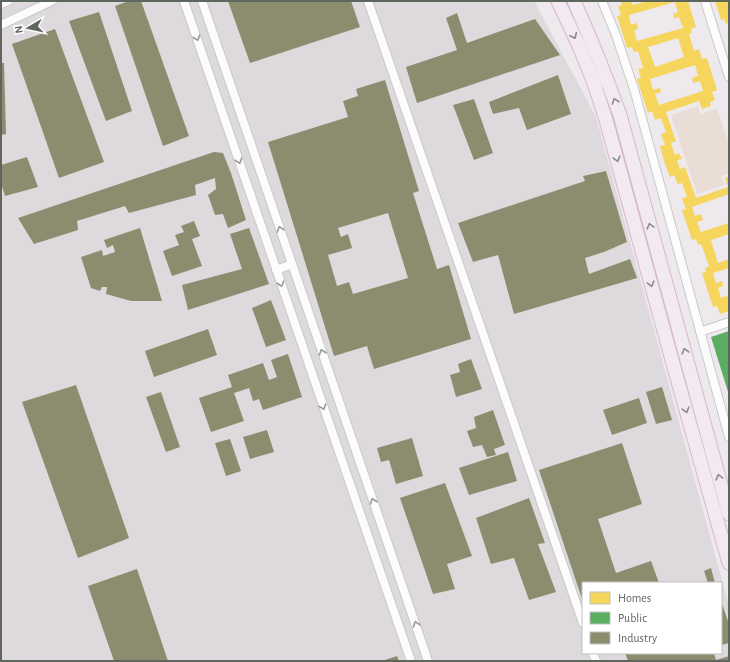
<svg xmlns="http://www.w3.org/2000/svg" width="730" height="662" font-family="'Alegreya Sans',sans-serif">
  <rect width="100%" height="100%" fill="#eee9ed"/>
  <path fill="#ded9dd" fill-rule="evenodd" d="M1,1H534L596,117L729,606V661H1ZM583,583H721V653H583Z"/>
  <path fill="#eaddd6" d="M698,106L700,114L717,109L729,144V173L721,176L724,185L697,194L671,115Z"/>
  <path fill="#f6d55c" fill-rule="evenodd" d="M621,1H631L633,5L647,1H688L696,27L691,29L692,33L689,34L694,51L699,49L702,59L707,58L717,90L712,92L715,100L710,102L711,106L702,109L699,101L666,112L676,141L671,143L675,155L679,153L682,159L677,160L680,169L685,167L696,198L728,187L725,178L729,176V194L692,207L695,216L701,214L703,220L697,222L701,232L729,223V234L711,240L718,263L729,259V268L713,273L716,283L722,281L723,286L718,288L721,298L729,295V311L720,314L717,306L713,307L702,273L706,272L705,268L709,266L701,244L698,245L696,239L692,240L682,210L686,209L682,198L687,197L682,183L678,184L674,175L670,177L664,161L660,146L665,145L661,134L666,132L661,118L655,120L652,111L648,113L637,79L641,78L638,69L643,68L638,51L634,52L632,47L627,48L617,16L621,15L618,6L622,5ZM675,2L678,12L673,14L674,18L679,17L683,28L637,41L634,30L638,29L637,23L631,25L629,15ZM678,38L684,57L655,67L648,47ZM695,65L698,76L692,78L693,83L700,81L703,91L659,105L655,94L661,92L660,88L653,90L650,79Z
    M715,1H729V23L726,24L724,19L721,20Z"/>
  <path fill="#5aae61" d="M729,331V395L711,337Z"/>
  <path fill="#8c8c6e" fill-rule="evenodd" d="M129,1H141L189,136L163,146L115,6Z
    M228,1H351L360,27L250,63Z
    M99,12L132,111L106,121L69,21Z
    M457,13L467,43L535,19L560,55L417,103L406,67L457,50L446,18Z
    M55,29L104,162L59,178L12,44Z
    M1,63H4L6,134L1,135Z
    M558,75L571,114L527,130L519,108L493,114L489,102Z
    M385,80L419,191L413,193L437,269L449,265L471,339L374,369L367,346L334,356L268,142L348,117L343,101L358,96L356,89ZM388,213L408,278L353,294L349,282L337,286L328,255L352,248L348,234L341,237L338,228Z
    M474,99L493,153L474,160L453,105Z
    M214,152L223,153L231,173L246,220L228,228L223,214L215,215L208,195L216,189L215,178L195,185L196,195L129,213L125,206L77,221L78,230L34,244L18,218Z
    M27,157L38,187L5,196L1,183V165Z
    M606,171L627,242L604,252L585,258L589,274L630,259L637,278L514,314L498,255L473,262L458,223L585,181L583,176Z
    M194,221L200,236L192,239L202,266L172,276L163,251L179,245L175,235L184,232L181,226Z
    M140,228L162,301H131L106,294L107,287H102L100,291L91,288L81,257L102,250L103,256L115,252L113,245L107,248L104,240Z
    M249,228L269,284L188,310L182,285L242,269L230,234Z
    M271,300L286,340L266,347L252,308Z
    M208,329L217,355L154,377L145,351Z
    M288,354L302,397L263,410L259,399L253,401L249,388L234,393L244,421L211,432L199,398L232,387L228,375L263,363L269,380L277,377L271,360Z
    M471,359L482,389L456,397L450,375L460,372L458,364Z
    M76,385L129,538L78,558L22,402Z
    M662,387L672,420L656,424L646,392Z
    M161,392L180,447L166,452L146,397Z
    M639,398L647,423L612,435L603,410Z
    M493,410L505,445L494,449L496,455L487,457L482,445L473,447L467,431L476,428L474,417Z
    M267,430L274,452L250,459L243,437Z
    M412,438L423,476L396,484L389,460L381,462L377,448Z
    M230,439L241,471L226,476L215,443Z
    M622,443L642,504L598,519L616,573L651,561L659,583H583V602L539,470Z
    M508,452L517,481L469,495L459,468Z
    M445,483L472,556L447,564L455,589L433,594L400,498Z
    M529,498L545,543L538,544L556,592L529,600L514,558L491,564L476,518Z
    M711,568L715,583H708L704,571Z
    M137,569L168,661H114L88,586Z
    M721,601L729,624V643L721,645Z
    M625,653H714L716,660L729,656V661H628Z
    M397,656L399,661H382Z"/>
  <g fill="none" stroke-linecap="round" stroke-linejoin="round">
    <defs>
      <path id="street" d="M184,1L411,661
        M202,1L428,661
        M368,1L583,623
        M602,1L616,35L634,89L729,437
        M705,1L729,77
        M1,4L8,1
        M1,25L52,1
        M276,270L292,264
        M700,332L729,322
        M593,653L596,661"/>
      <path id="primary" d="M558,1L579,46L594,83L606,120L675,371L729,563
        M574,1C591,39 606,76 620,115L729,514"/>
    </defs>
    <use href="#street" stroke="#c8c9c8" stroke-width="10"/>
    <use href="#primary" stroke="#d6b7d0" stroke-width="15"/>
    <use href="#street" stroke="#fcfcfc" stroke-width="8"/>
    <use href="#primary" stroke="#f3e9f0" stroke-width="13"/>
  </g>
  <defs><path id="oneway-chevron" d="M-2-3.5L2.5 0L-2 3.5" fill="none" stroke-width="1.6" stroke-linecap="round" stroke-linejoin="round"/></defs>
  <g stroke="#8b8e8a">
    <use href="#oneway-chevron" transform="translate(574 36) rotate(65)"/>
    <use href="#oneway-chevron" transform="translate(615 101) rotate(-109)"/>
    <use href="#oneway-chevron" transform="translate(617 159) rotate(75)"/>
    <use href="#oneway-chevron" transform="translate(650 226) rotate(-105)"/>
    <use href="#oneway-chevron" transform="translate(651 284) rotate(75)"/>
    <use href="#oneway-chevron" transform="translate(685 351) rotate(-105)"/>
    <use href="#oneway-chevron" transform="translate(686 410) rotate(74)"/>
    <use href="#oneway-chevron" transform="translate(719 477) rotate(-105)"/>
  </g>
  <g stroke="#959b95">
    <use href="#oneway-chevron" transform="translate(197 38) rotate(71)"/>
    <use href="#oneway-chevron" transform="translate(239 161) rotate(71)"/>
    <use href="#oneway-chevron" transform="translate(280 229) rotate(-109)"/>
    <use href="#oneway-chevron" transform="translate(281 284) rotate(71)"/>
    <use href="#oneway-chevron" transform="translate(322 352) rotate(-109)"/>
    <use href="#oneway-chevron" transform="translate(323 407) rotate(71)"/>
    <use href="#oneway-chevron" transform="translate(373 501) rotate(-109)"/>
    <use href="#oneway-chevron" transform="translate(416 624) rotate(-109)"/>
  </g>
  <rect width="730" height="662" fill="none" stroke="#5e675e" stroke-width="4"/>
  <rect x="582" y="582" width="140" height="72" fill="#ffffff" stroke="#bfc2bf"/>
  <rect x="590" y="592" width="20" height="12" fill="#f6d55c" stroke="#bfc2bf"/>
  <text x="618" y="602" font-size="12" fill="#5e675e">Homes</text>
  <rect x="590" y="612" width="20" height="12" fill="#5aae61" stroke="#bfc2bf"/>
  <text x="618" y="622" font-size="12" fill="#5e675e">Public</text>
  <rect x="590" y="632" width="20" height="12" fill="#8c8c6e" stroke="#bfc2bf"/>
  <text x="618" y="642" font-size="12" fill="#5e675e">Industry</text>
  <g transform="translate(28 28) rotate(261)" stroke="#ffffff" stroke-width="3" paint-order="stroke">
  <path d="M0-3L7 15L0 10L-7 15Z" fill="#5e675e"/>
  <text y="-6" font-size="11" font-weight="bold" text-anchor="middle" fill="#5e675e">N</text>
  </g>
</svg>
